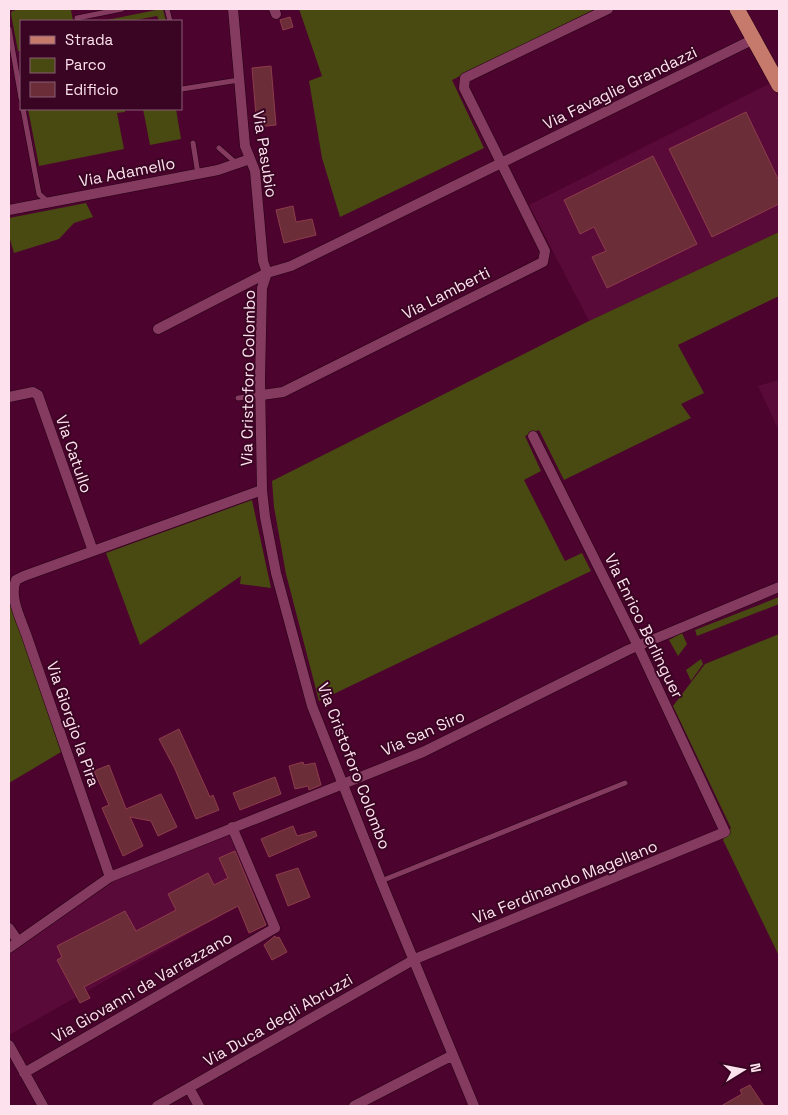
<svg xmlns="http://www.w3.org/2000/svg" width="788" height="1115" font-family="'Space Grotesk',sans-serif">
  <rect width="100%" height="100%" fill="#4c032e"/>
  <path fill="#5a0a38" d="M771,83L779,98V232L589,321L529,205Z
    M779,380V431L758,386Z
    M230,832L258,895L9,1035V954L111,879Z"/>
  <path fill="#484a11" d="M21,9H77L71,10L73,21H21V51H18L11,14L12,11Z
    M161,9H163L166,21H159L157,16L130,21H102Z
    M299,9H595L452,80L484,148L340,217L322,158L309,81L322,76Z
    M28,109H125V112L117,113L124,149L39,166Z
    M143,109H176L181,139L150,145Z
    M86,203L93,217L74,223L59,239L14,253L9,236V218Z
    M779,232V296L678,345L704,393L681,404L691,418L564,480L539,430L525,436L541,471L524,480L565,561L582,553L591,571L319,701L286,574L274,507L272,481L589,321Z
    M252,500L271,588L240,584L241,576L140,645L106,553Z
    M779,597V604L697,636L695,630Z
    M9,599L61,752L9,783Z
    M682,633L687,644L678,656L669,640Z
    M779,634V956L723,840L731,828L673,706L705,664Z
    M701,659L703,664L691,681L686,670Z"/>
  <path fill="#6b2d38" stroke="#8d3d4b" d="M290,17L293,27L283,30L280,20Z
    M271,66L276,125L257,127L252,68Z
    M746,112L779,181V204L712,237L669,149Z
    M653,156L697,244L607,288L592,257L606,251L594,227L580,234L564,200Z
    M293,206L296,222L312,219L316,235L284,243L276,210Z
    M179,729L210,797L213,795L219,810L196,819L175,769L159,739Z
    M303,762L304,765L315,763L321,785L309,790L308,786L295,789L289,766Z
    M109,765L126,809L161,794L177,827L158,836L151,821L130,817L143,846L123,856L102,808L109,805L94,771Z
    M275,777L281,794L240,810L233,793Z
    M293,826L297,836L315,831L317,836L269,857L261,839Z
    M235,851L266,925L249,933L238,906L84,987L90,998L80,1003L57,960L62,957L57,946L125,911L136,931L176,910L168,894L208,873L214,885L228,878L219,858Z
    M298,868L310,897L288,906L276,875Z
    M275,936L276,938L279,937L287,952L272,960L264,945Z
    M750,1085L764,1106H721L742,1094L740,1090Z"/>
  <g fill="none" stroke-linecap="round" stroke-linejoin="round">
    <defs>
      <path id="lane" d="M167,9L170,21
        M77,18L122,9
        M9,29L21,98
        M182,89L239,80
        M23,109L39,194L47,201
        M193,143L198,174
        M219,148L236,163
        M238,398L262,395
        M381,881L625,783"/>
      <path id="street" d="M233,9L245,146L255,171L263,261L267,273
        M274,9L276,14
        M9,210L218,170L250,159
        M267,273L262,288L260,379L262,490L265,517L276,573L312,706L381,881L474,1106
        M158,329L267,273L291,266L754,39
        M262,395L283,392L543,262L545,251L464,88L465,78L608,9
        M9,397L33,392L38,395L93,551
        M110,877L26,634C20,617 9,597 16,580L24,576L262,490
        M9,928L18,941
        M9,948L110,877L423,752L628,650L779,587
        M9,1045L43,1106
        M24,1073L275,928L232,827
        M189,1088L199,1106
        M157,1106L415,959L725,832L638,646L533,436
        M354,1106L453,1055"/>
      <path id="primary" d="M737,9L779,85"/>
    </defs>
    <use href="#lane" stroke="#240214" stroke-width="6"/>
    <use href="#street" stroke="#240214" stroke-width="11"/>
    <use href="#primary" stroke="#240214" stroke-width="16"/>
    <use href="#lane" stroke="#843b5f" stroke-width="5"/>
    <use href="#street" stroke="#843b5f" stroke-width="10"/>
    <use href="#primary" stroke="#c67a6c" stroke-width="15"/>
  </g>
  <g text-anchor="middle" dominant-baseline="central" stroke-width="4" stroke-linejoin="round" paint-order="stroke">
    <g font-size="16" fill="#fde2ed" stroke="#3a0523">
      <text transform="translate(620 88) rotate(-26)">Via Favaglie Grandazzi</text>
      <text transform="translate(265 154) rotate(81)">Via Pasubio</text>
      <text transform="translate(127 172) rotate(-11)">Via Adamello</text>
      <text transform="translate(446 293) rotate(-27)">Via Lamberti</text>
      <text transform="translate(248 378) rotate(-89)">Via Cristoforo Colombo</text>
      <text transform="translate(74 454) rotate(71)">Via Catullo</text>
      <text transform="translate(644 626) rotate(64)">Via Enrico Berlinguer</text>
      <text transform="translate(73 724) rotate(71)">Via Giorgio la Pira</text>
      <text transform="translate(423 733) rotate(-24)">Via San Siro</text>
      <text transform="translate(354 766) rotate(69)">Via Cristoforo Colombo</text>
      <text transform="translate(565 882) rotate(-22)">Via Ferdinando Magellano</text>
      <text transform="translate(142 987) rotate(-30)">Via Giovanni da Varrazzano</text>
      <text transform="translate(278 1020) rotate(-30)">Via Duca degli Abruzzi</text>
    </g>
  </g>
  <rect width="788" height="1115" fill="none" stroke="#fde2ed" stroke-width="20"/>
  <rect x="20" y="20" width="162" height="90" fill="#3a0523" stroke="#885d74"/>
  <rect x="30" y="36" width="25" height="8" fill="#c67a6c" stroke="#885d74"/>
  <text x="65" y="45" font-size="15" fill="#fde2ed">Strada</text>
  <rect x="30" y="58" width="25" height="15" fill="#484a11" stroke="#885d74"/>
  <text x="65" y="70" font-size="15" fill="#fde2ed">Parco</text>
  <rect x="30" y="82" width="25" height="15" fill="#6b2d38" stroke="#885d74"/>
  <text x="65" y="95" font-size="15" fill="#fde2ed">Edificio</text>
  <g transform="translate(743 1070) rotate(80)" stroke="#3a0523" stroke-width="4" paint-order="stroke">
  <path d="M0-4L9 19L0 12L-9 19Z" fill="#fde2ed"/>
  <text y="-8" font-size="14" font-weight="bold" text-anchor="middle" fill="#fde2ed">N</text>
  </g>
</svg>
